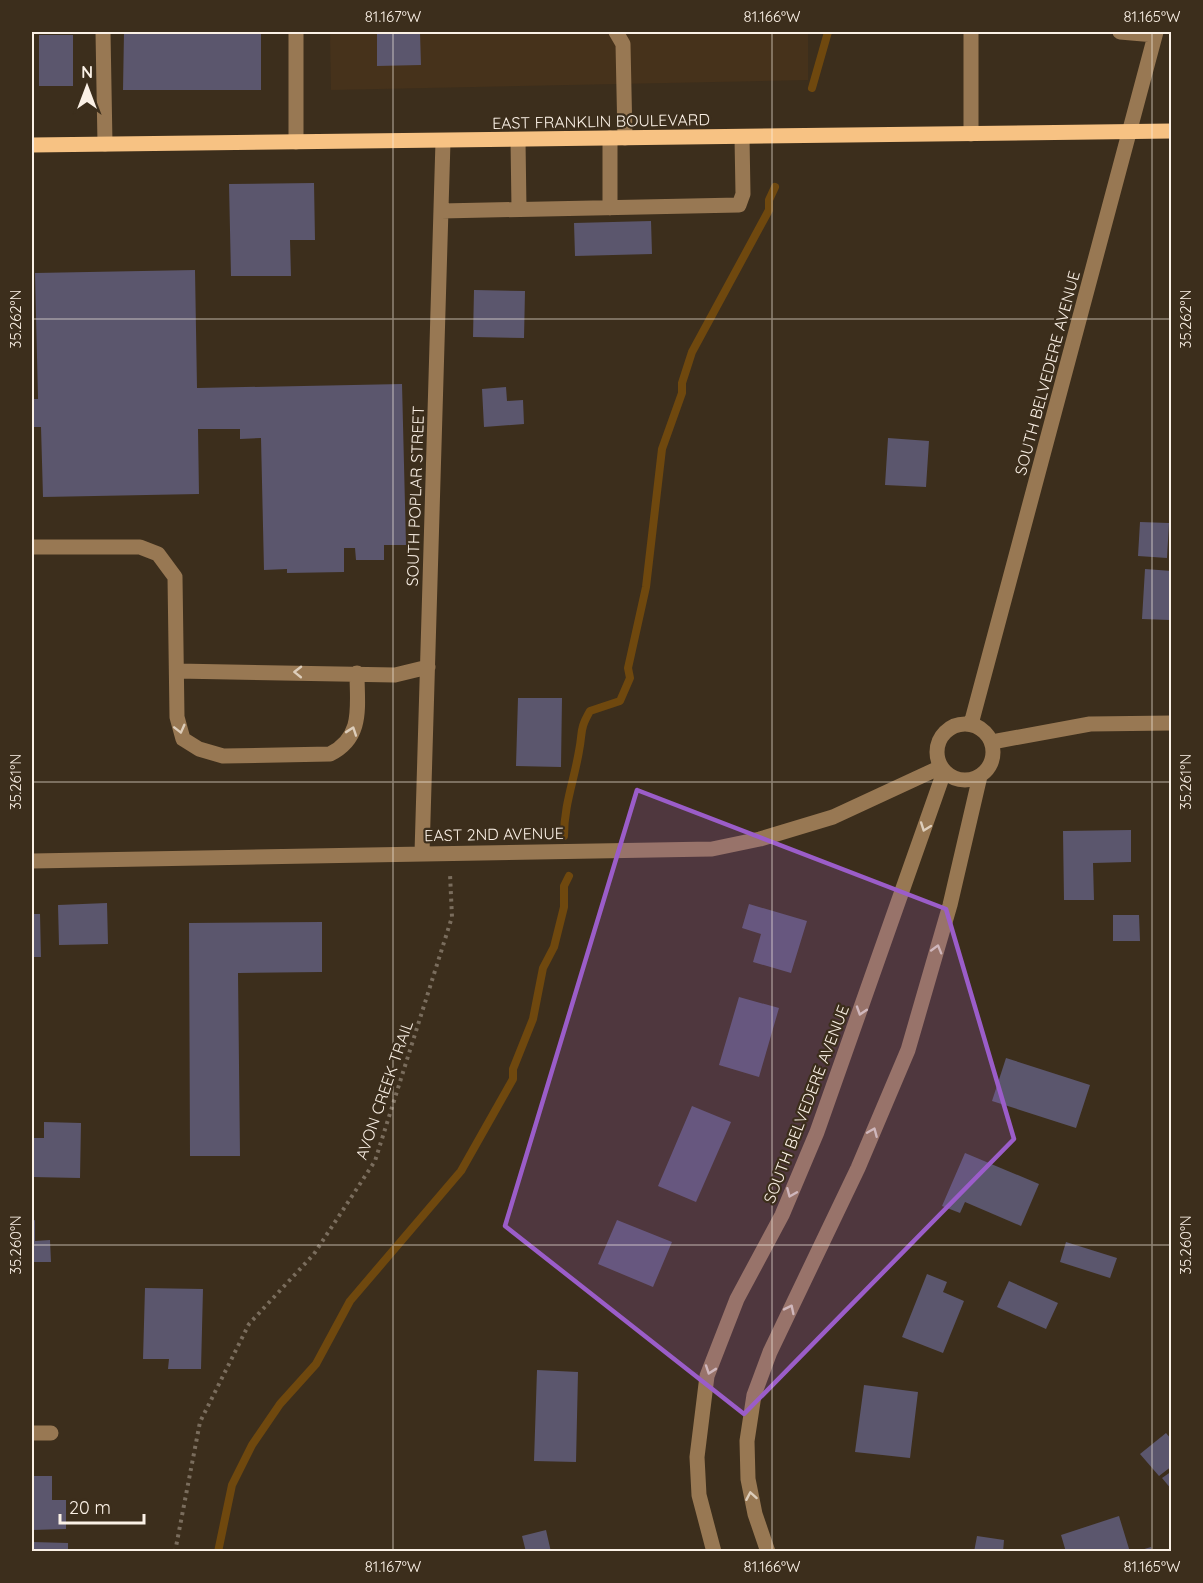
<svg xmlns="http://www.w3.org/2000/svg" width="1203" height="1583" font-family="Quicksand,sans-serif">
  <rect width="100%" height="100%" fill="#3c2e1c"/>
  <path fill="#46321b" d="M330,32H808V80L331,90Z"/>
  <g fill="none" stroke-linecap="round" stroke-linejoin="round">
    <path stroke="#6f480e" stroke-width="8" d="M812,88L828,32
      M564,836C564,805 574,781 579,751C583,731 579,730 590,711L620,701L630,678L628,668L646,587L662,449L682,393V383L692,352L769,210V200L775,187
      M218,1552L232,1485L252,1445L280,1404L316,1364L350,1301L461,1171L513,1079V1069L533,1019L543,968L554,947L564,907V886L569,876"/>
  </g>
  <path fill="#5b566d" d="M124,32H261V90H123Z
    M377,32H420L421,65L377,66Z
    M39,35H73V86H39Z
    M314,183L315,240H290L291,276H231L229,184Z
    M651,221L652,254L575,256L574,223Z
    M195,270L197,388L402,384L406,545H384V560H356L355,548H344V572L287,573V569L264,570L261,438L240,439V429H198L199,494L43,497L41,427H32V399H38L35,273Z
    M474,290L525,291L524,338L473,337Z
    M506,387L507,401L523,400L524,424L484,427L482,389Z
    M888,438L929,441L926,487L885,485Z
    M1140,522L1169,523L1167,558L1138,556Z
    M1145,569L1172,571L1170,620L1142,619Z
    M518,698H562L561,767L516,766Z
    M1131,830V862L1093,863L1094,900H1064L1063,831Z
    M107,903L108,944L59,945L58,905Z
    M749,904L807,921L791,973L753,962L761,934L742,928Z
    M32,914H40L41,957H32Z
    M1113,915H1139L1140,941H1113Z
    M322,922V972L238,973L240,1156H190L189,923Z
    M739,997L779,1008L759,1077L719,1065Z
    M1006,1058L1090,1085L1076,1128L992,1101Z
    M692,1106L731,1122L696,1202L658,1186Z
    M44,1122L81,1123L80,1178L32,1177V1138H44Z
    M965,1153L1039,1184L1021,1226L965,1202L960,1213L942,1206Z
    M35,1220V1241L50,1240L51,1262H32V1221Z
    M617,1220L672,1242L653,1287L598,1264Z
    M1066,1242L1117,1258L1110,1278L1060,1262Z
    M927,1274L947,1282L943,1292L964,1301L943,1353L902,1337Z
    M1009,1281L1058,1303L1046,1329L997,1307Z
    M145,1288L203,1289L201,1369H168L169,1359H143Z
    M537,1370L578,1372L576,1462L534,1461Z
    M864,1385L918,1392L910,1458L855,1452Z
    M1166,1433L1172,1440V1466L1159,1476L1140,1454Z
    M1172,1471V1490L1162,1478Z
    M32,1476H52V1500H66V1529L32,1530Z
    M1119,1516L1130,1552H1066L1061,1535Z
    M546,1530L551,1552H526L522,1536Z
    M977,1536L1004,1540L1003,1552H974Z
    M32,1542L68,1543V1552H32Z
    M1151,1547L1152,1552H1138V1551Z"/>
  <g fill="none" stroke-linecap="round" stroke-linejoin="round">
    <path stroke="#7a6d5d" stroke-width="4" stroke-dasharray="3 4.5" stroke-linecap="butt" d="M175,1552L200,1422L249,1324L314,1254L375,1161L452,917L450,874"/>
    <path stroke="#987853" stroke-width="15" d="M103,32L105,144
      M296,32V142
      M616,32L623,44L625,138
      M971,32V134
      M1120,32L1155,35
      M610,138V208
      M518,140L519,209
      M441,211L739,205L743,194L742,137
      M32,547H140L158,554L175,577L177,717L183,739L199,749L223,756L330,754C364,737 357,706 357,673
      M177,671L395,675L428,667
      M937 752a28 28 0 1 1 56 0a28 28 0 1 1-56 0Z
      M971,724L1156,32
      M992,742L1090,724L1172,723
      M422,853L443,141
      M32,861L712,849L760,839L833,817L941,767
      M32,1433H51
      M714,1552L699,1495L697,1457L707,1376L737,1299L782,1215L817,1132L944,772
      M768,1552L755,1514L748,1479L747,1441L754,1395L770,1352L858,1168L908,1050L950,905L980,776"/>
    <path stroke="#f7c283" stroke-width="15" d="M32,145L1172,131"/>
  </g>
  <defs><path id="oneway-chevron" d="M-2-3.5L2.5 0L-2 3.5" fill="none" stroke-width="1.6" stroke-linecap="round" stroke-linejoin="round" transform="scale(1.5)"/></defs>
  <g stroke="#ddcdba">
    <use href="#oneway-chevron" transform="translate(298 672) rotate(-179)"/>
    <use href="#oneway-chevron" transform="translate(180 729) rotate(76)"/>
    <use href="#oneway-chevron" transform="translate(352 731) rotate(-71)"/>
    <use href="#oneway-chevron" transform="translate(925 827) rotate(110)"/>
    <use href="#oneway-chevron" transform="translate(937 949) rotate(-74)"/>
    <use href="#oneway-chevron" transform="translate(861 1011) rotate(108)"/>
    <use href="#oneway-chevron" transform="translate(873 1132) rotate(-67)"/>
    <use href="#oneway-chevron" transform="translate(791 1193) rotate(113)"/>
    <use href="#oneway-chevron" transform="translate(790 1309) rotate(-64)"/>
    <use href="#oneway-chevron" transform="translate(710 1370) rotate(109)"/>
    <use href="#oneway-chevron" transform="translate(751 1496) rotate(-100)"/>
  </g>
  <path fill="#9b5dc9" fill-opacity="0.2" stroke="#9b5dc9" stroke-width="4.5" stroke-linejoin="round" d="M637,790L946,909L1014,1139L744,1414L505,1226Z"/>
  <path fill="none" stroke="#fbf1e6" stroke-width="1.5" stroke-opacity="0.45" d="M393,32V1552M772,32V1552M1152,32V1552M32,319H1172M32,782H1172M32,1245H1172"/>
  <g text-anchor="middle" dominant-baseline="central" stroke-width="4.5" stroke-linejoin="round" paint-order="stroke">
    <g font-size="16" fill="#fbf1e6" stroke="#3c2e1c">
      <text transform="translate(601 121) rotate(-1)">EAST FRANKLIN BOULEVARD</text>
      <text transform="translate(1047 373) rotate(-75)">SOUTH BELVEDERE AVENUE</text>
      <text transform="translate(415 496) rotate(-88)">SOUTH POPLAR STREET</text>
      <text transform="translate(494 834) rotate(-1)">EAST 2ND AVENUE</text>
      <text transform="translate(384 1090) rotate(-71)">AVON CREEK TRAIL</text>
      <text transform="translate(806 1104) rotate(-69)">SOUTH BELVEDERE AVENUE</text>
    </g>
  </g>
  <rect width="1203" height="1583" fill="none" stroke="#3c2e1c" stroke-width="66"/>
  <g transform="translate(87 87)" stroke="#3c2e1c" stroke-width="4.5" paint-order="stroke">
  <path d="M0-4.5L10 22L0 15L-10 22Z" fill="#fbf1e6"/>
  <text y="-9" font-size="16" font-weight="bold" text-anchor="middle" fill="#fbf1e6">N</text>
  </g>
  <path d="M60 1514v9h84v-9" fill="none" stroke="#fbf1e6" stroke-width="3"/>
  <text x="69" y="1514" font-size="18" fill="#fbf1e6" stroke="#3c2e1c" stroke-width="4.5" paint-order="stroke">20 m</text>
  <rect x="33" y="33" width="1137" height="1517" fill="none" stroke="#fbf1e6" stroke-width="2"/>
  <g font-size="15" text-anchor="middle" fill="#fbf1e6">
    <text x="393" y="22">81.167°W</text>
    <text x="772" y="22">81.166°W</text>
    <text x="1152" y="22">81.165°W</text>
    <text transform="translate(16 319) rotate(-90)" y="5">35.262°N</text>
    <text transform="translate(1186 319) rotate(-90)" y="5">35.262°N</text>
    <text transform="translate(16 782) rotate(-90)" y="5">35.261°N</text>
    <text transform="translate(1186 782) rotate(-90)" y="5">35.261°N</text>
    <text transform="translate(16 1245) rotate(-90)" y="5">35.260°N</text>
    <text transform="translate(1186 1245) rotate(-90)" y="5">35.260°N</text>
    <text x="393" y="1572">81.167°W</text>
    <text x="772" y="1572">81.166°W</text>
    <text x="1152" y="1572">81.165°W</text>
  </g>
</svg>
